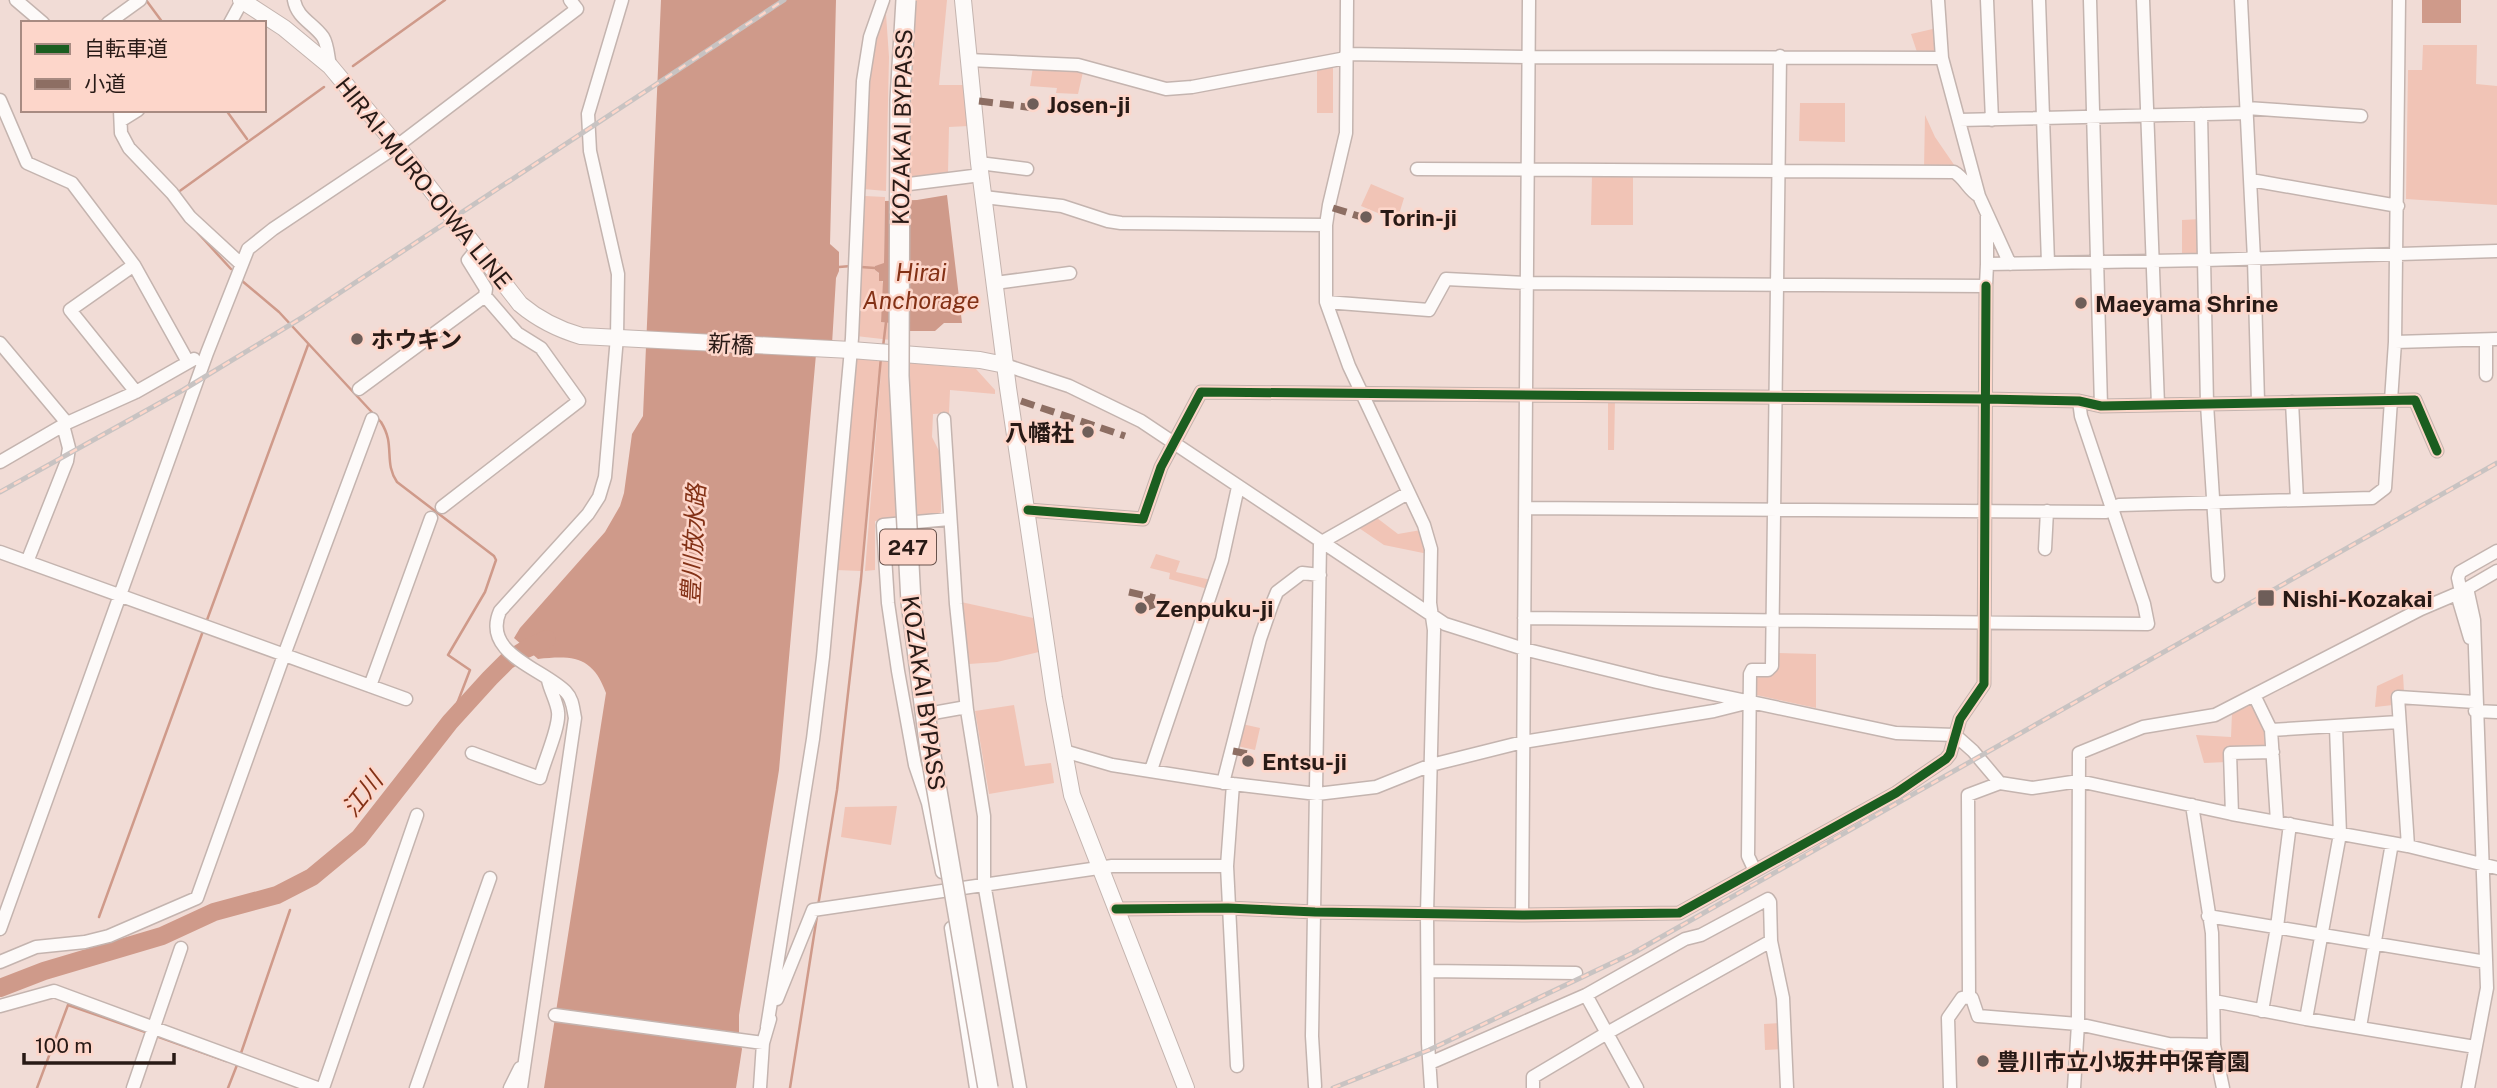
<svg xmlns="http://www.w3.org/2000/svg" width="2497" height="1088" font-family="'Public Sans','Noto Sans JP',sans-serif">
  <rect width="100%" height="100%" fill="#f1dcd6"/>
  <path fill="#f1c4b6" d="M885,0H889L886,14L889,57L886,191L863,189L869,61Z
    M914,0H947L939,85H965L969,126L949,127L948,173L909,177Z
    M1937,28L1939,55H1918L1911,34Z
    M2423,45H2477L2476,84L2497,86V205L2406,199L2408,70H2422Z
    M1333,65V113H1317V67Z
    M1033,67L1075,69L1083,72L1078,94L1056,93L1057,88L1030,86Z
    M1800,103H1845V142L1799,141Z
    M1925,115L1935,137L1959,172L1924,169Z
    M1592,174H1633V225H1591Z
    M1371,184L1404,198L1397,221L1361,206Z
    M865,196L885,197L884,264L875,266V270C889,279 882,306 881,322L892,323L891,340L856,336L862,198Z
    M2201,219V250L2197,254L2182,255V220Z
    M857,358L976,369L995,390V394L950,390L949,413L933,414L932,437L941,455V512L936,515L875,521V570L865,571L881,372H879L877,386L861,571L836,570L854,360Z
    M1608,399H1615L1614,450H1608Z
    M1377,518L1398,534L1421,530L1428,554L1384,545L1356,526Z
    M1156,554L1180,561L1176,572L1211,580L1208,589L1169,579L1170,573L1150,568Z
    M961,602L1038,619L1043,651L997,662L969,664Z
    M1774,653L1816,654V708L1752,694V676L1769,673Z
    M2403,674L2404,692L2393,691V705L2375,707L2377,686Z
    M2252,702L2267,730V748L2227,762L2204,763L2196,735L2231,737L2232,713Z
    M1014,705L1025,766L1051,763L1054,783L989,794L975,711Z
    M1242,724L1260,728L1255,750L1237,746Z
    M897,806L891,845L841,837L845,807Z
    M1782,1023L1783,1049L1765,1050L1764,1024Z"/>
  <path fill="#cf9a8a" d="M661,0H836L830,244L839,252V271L836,278L832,344L817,343L779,770L739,1015V1036L742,1049L736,1088H544L606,693C593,657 574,655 538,659L514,638L520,628L605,532L620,506L624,493L632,434L643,416Z
    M2422,0H2461V23H2422Z
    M947,195L962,323H944L935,331H910L909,325L881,322L883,281H879V273L875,270V266L884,263L885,201L917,200Z"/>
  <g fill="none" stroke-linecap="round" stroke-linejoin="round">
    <path stroke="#cf9a8a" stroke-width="2.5" d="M146,0L163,23
      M353,66L445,0
      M226,110L247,139
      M177,193L324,87
      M198,233L231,269
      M839,267L851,266
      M861,267L875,268
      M241,280L279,312L381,422C384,427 387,434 388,439C391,455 387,467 397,482L494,556L496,560L485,592L448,655L470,670L450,722
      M883,347L886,322
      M207,620L308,345
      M818,906L837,790L861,579L881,357
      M99,917L203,631
      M156,1036L226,1061
      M240,1056L290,910
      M37,1088L68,1005L148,1033
      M228,1088L237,1065
      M790,1088L817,916"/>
    <path stroke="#cf9a8a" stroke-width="18" d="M0,988L44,971L162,936L214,912L277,895L312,877L359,838L450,722L490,678L507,661L526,649L547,639"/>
    <defs>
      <path id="minor" d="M16,0L43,23
        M294,0C297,18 313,23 323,37C328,45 328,57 330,66
        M1347,0L1346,133L1329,205L1326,225V302L1349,366L1424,525L1431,549L1430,603L1434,630L1427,914L1428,1043L1431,1088
        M1938,0L1942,58L1979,196L2010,264
        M1987,0L1992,120
        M2039,0L2048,263
        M2090,0L2101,406
        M2143,0L2158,405
        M2241,0L2254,259L2258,402
        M108,23L140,0
        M230,23L242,1
        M1346,54L1529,57L1942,58
        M968,60L1078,65L1166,89L1192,87L1346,58
        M0,100L27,163L72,183L134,265L188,362
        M2247,108L2361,116
        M120,110L121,133L129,148L172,193L190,217L241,264
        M2201,114L2207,404L2218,576
        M122,120L138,110
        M1959,120L2247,113
        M979,163L1027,169
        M1417,169L1954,172C1965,178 1968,190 1979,196
        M2251,180L2398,206
        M909,184L981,175
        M984,197L1062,206L1108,221L1121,223L1326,225
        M1987,264V216
        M134,265L70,310L136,392
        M995,283L1070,273
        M1326,302L1429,310L1446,279L1528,283L1986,286L1987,264L2205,260L2497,251
        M2395,342L2497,339
        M0,343L67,423
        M1005,365L1069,386L1141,421L1445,624L1524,649L1657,682L1896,733L1955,735L1973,751L2000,783
        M2486,375V340
        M359,389L485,296L486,289L468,260L478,248
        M2292,402L2297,500
        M944,419L956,604L967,710L984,816V883L1020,1088
        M0,462L67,423L136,392L194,359
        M442,507L579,401L541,348L517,333L485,296
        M1526,508L2106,512L2119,505L2372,498L2385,488L2395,342L2399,0
        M1028,510L1143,519L1161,467L1201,392L1985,399L2079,401L2101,406L2415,400L2437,451
        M1320,543L1408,493
        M2045,549L2047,511
        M0,552L406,699
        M27,562L67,461L69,448L63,425
        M2467,588L2474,620L2487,988L2468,1088
        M2461,592L2458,578L2460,572L2497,551
        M2457,594L2470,638
        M1524,618L2148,624L2144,604L2081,416L2079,401
        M370,686L431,518
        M2254,695L2271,730
        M2475,711L2497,712
        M933,713L961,708L967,710
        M1064,751L1112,765L1233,784L1317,794L1376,787L1431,765L1523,742L1714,711L1746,703
        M472,753L540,778C544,761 560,727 558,712C557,702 550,690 548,680
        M1151,770L1222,560L1238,487
        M1223,783L1260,639L1272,604L1277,592L1302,573L1320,575
        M1233,784L1227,866L1237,1066
        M2192,805L2212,933L2214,1045L2223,1088
        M2232,814L2230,753L2273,752
        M2277,821L2271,730L2399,722
        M2408,846L2398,697L2475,702
        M1755,871L1748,856L1750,674L1752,670H1768L1772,666L1780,56
        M942,872L928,803L915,765L898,671L888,603L883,525L949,519
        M1116,909L1228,908L1315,912L1522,915L1679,913L1896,793L1946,759L1950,754L1960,719L1984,684L1986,286
        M1522,915L1529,0
        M2208,916L2486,962
        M951,928L976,1088
        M0,929L207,353L248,249L273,229L397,146L577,9L570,0
        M0,962L36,947L85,942L109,936L197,898L284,655L372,419
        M1428,971L1576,973
        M1586,995L1637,1088
        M1969,997L1972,998L1978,1016L2078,1024L2169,1044L2214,1045
        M777,999L813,910L1112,866H1227
        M2214,1001L2306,1019L2475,1047
        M0,1006L54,991L317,1088
        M2262,1011L2277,927L2290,824
        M555,1015L763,1043
        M2306,1019L2340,834L2336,727
        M767,1027L813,739L823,657L852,338L863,81L870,37L883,0
        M2360,1027L2392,843
        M1430,1063L1586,995L1685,939L1701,935L1768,899L1770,902L1771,941L1783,998L1787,1088
        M1315,1086L1312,1036L1320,543
        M133,1088L181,948
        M323,1088L417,815
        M416,1088L490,878
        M510,1088L520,1068
        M521,1088L575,718C573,709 573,699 566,692C544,669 481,654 500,611L588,514L599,497L605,477L617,337L618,274L590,151L588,114L622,0
        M760,1088L763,1043L770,1019
        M1533,1088V1077L1607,1033L1771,941
        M1950,1088L1948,1018L1962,998L1969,997L1968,795L2000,783L2032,788L2079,781L2232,814L2408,846L2497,868
        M2074,1088L2078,1024L2079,753L2143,727L2215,715L2421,609L2461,592L2497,571"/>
      <path id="major" d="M241,0L284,28L330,66L397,146L520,304C539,320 557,329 581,336L851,350L980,360L1005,365
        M963,0L979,163L1008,388L1054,698L1072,795L1186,1088"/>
    </defs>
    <use href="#minor" stroke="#c4b4af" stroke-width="15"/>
    <use href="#major" stroke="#c4b4af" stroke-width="18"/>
    <use href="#minor" stroke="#fdfaf9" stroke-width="12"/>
    <use href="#major" stroke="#fdfaf9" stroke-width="16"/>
    <defs>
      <path id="rail" d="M0,492L183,390L303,317L784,0
        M1333,1088L1429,1050L1633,953L2497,463"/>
    </defs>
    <use href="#rail" stroke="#c8c3c2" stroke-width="5"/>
    <use href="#rail" stroke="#fdd6ca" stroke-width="2.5" stroke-dasharray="8" stroke-linecap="butt"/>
    <defs>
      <path id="highway-bridge" d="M906,0L900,100L899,376L911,602L930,750L988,1088"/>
    </defs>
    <use href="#highway-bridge" stroke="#c4b4af" stroke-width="22" stroke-linecap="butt"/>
    <use href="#highway-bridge" stroke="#fdfaf9" stroke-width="19"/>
    <path stroke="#8d6e63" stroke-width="7" stroke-dasharray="14 7" stroke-linecap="butt" d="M979,101L1035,108
      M1333,208L1368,219
      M1021,401L1125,436
      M1129,592L1155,598
      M1147,596L1155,615
      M1233,751L1248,754"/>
    <defs>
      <path id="cycleway" d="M1028,510L1143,519L1161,467L1201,392L1985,399L2079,401L2101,406L2415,400L2437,451
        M1116,909L1228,908L1315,912L1522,915L1679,913L1896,793L1946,759L1950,754L1960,719L1984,684L1986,286"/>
    </defs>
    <use href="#cycleway" stroke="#fdd6ca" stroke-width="13"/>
    <use href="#cycleway" stroke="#1b5e20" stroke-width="9"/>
  </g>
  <g fill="#6e5e59" stroke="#fdd6ca" stroke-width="2.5">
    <circle cx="1033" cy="104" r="7"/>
    <circle cx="1366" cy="217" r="7"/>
    <circle cx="2081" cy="303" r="7"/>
    <circle cx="357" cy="339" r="7"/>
    <circle cx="1088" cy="432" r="7"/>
    <rect x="2257" y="589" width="18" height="18" rx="3.5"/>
    <circle cx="1141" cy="608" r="7"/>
    <circle cx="1248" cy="761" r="7"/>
    <circle cx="1983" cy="1061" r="7"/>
  </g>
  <g text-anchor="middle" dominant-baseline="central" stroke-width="5" stroke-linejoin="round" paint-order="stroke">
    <rect fill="#fdd6ca" stroke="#68524c" stroke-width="2" x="880" y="529.5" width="56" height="35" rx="5"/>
    <g font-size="21" font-weight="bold" fill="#281a16">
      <text x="908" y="547">247</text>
    </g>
    <g font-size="23" font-weight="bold" fill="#281a16" stroke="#fdd6ca" text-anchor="start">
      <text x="1047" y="104">Josen-ji</text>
      <text x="1380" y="217">Torin-ji</text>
      <text x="2095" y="303">Maeyama Shrine</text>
      <text x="371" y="339">ホウキン</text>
      <text x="1074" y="432" text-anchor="end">八幡社</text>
      <text x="2282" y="598">Nishi-Kozakai</text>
      <text x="1155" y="608">Zenpuku-ji</text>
      <text x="1262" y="761">Entsu-ji</text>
      <text x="1997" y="1061">豊川市立小坂井中保育園</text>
    </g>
    <g font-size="23" fill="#281a16" stroke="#fdd6ca">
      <text transform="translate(902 127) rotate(-89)">KOZAKAI BYPASS</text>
      <text transform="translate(424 183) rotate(51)">HIRAI-MURO-OIWA LINE</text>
      <text transform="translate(731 344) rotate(3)">新橋</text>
      <text transform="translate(924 693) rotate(82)">KOZAKAI BYPASS</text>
    </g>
    <g font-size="24" font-style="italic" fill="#833116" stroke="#fdd6ca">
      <text x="921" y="272">Hirai<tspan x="921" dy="28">Anchorage</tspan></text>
      <text transform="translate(693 544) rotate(-87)">豊川放水路</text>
      <text transform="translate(362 794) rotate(-52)">江川</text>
    </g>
  </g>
  <rect x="21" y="21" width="245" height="91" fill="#fdd6ca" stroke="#a88b82" stroke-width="2"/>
  <rect x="35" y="44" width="35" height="10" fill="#1b5e20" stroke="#a88b82" stroke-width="2"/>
  <text x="84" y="56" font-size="21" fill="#281a16">自転車道</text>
  <rect x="35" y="79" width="35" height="10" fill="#8d6e63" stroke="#a88b82" stroke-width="2"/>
  <text x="84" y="91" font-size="21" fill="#281a16">小道</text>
  <path d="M24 1053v10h150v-10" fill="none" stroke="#281a16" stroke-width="3.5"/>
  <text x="35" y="1053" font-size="21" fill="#281a16" stroke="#fdd6ca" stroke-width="5" paint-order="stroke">100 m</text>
</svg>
